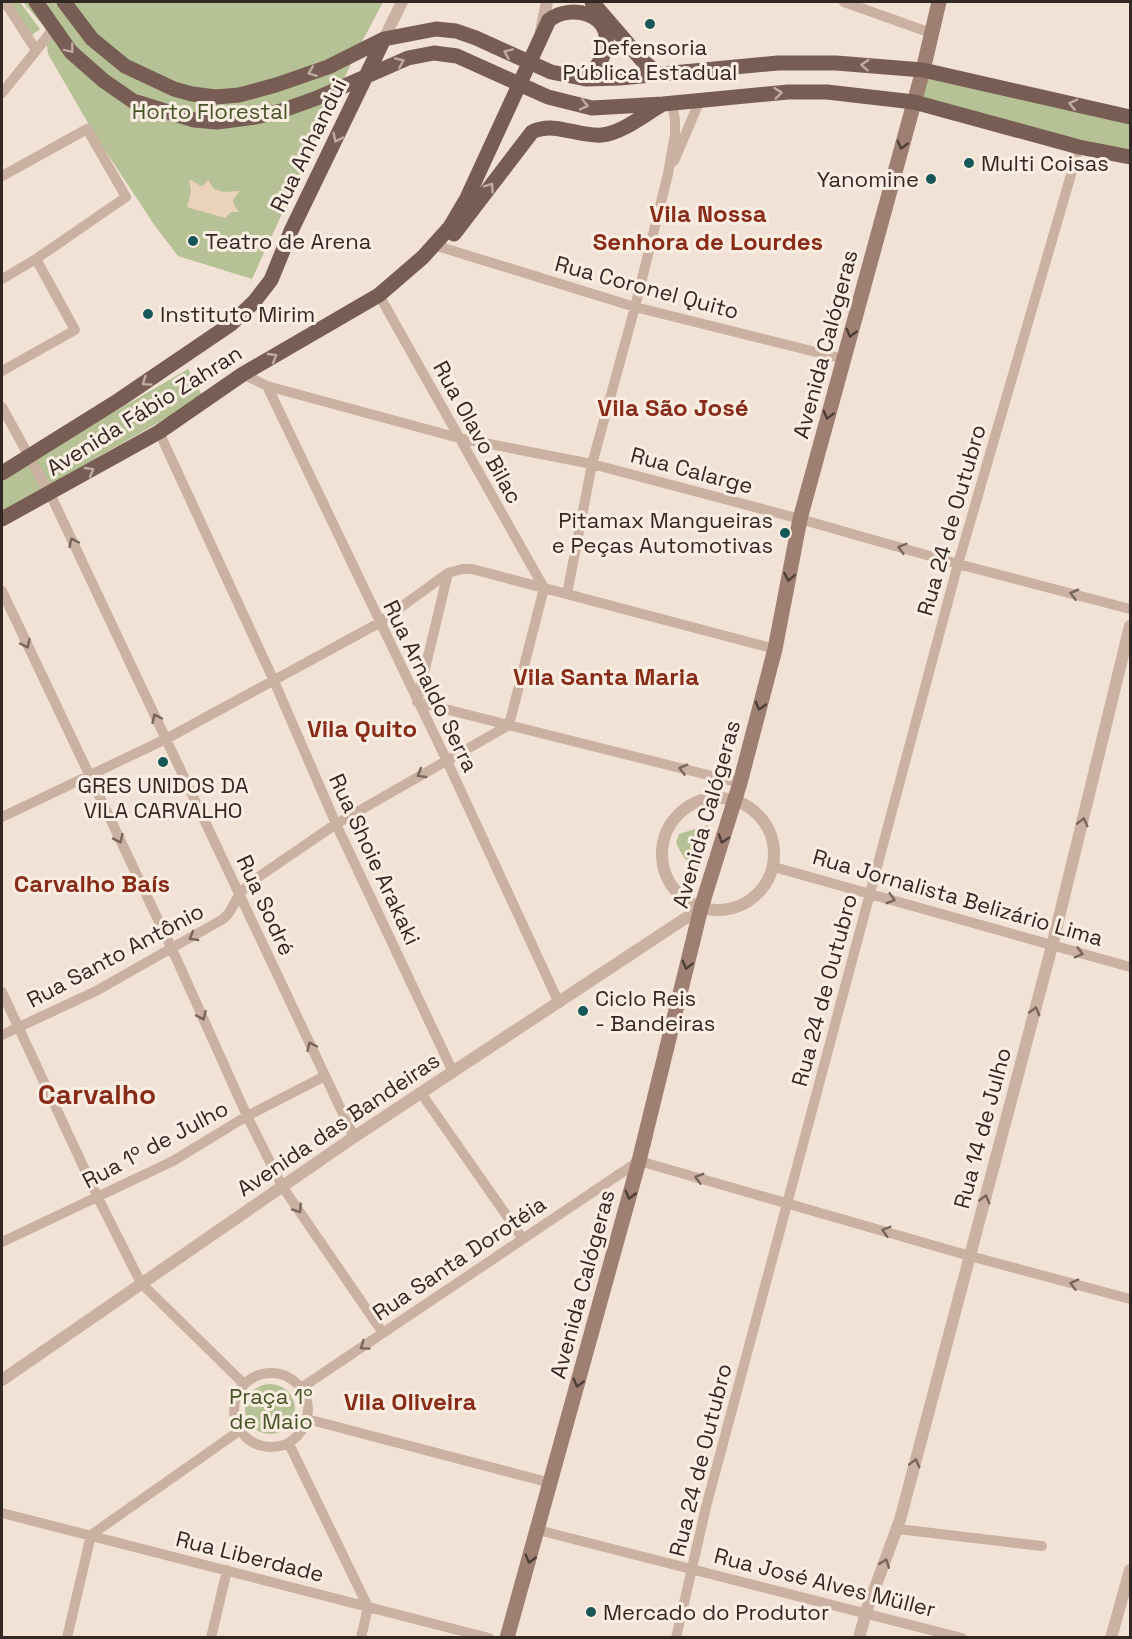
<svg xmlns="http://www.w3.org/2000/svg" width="1132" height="1639" font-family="'Space Grotesk',sans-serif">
  <rect width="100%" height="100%" fill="#f2e2d5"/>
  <path fill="#b6c195" d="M8,2H20L40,29L32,35Z
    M23,2H383L355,55L252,279L178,256L155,226L95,135L48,54L45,28Z
    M923,70L1130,117V157L914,102Z
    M188,369L203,397L2,512V477Z
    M708,825V833L699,868C686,864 681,854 676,842L679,834Z
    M245 1409a25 25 0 1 1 50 0a25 25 0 1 1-50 0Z"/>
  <path fill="#ebd3bb" d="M189,179L201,186L204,185L208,180L214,189L223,192L240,191L233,200L234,205L239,212H231L225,218L187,207L191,191Z"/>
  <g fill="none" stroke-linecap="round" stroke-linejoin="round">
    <path stroke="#cab1a1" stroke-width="10" d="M5,2L36,50
      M844,2L931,33
      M2,93L55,27
      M674,161L700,100
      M2,176L87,129L126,197L36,259L2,279
      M434,245L635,307L844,359
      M379,295L544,588
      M2,371L75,330L36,259
      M243,374L267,386L459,438L592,464L800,519L958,564L1130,609
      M267,386L446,759L559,1003
      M2,407L53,500L354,1137
      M159,432L274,681L336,824L453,1072
      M448,573L417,702L740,783
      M2,591L172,949L247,1116L282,1186L383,1333
      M567,594L592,464L635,307L668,174L675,134V120L672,103
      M2,817L166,739L379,623L448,573L462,569H472L775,649
      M774,867L1130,967
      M2,992L98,1198L141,1283L244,1384
      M2,1035L96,991L223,919L229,913L240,893L251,882L336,824L509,725L544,588
      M421,1093L523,1239
      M2,1242L173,1161L247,1116L325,1076
      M234 1410a37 37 0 1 1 74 0a37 37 0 1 1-74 0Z
      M301,1388L639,1161L970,1256L1130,1299
      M307,1419L551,1483
      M289,1444L368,1607L361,1638
      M2,1513L489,1638
      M898,1529L1042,1546
      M538,1530L962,1638
      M67,1638L91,1535L239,1431
      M211,1638L227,1570
      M676,1638L706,1507L958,564L1079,147"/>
    <path stroke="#cab1a1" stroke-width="12" d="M541,31L547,2
      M384,39L402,2
      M662 854a56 56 0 1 1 112 0a56 56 0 1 1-112 0Z
      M2,1380L354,1137L701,908
      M859,1638L866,1612L900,1520L1052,946L1130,626
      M1111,1638L1130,1570"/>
    <path stroke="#9e7f72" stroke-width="15" d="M507,1638L639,1161L701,908L740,783L775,649L800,519L923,70L939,2"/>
    <path stroke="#775d54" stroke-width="15" d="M36,2L71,52L104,81L133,101L194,120L217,122L256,117L281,111L317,98L408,58L434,53L457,56L548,97L592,108L663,104L788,92H827L914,102L1079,147L1130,157
      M64,2L92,39L125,66L174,89L192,94L216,97L239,95L276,85L328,67L384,39L436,29L456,31L476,38L551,72L586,79L620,78L778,63H836L923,70L1130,117
      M592,2L641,59L657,73
      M454,234L532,132C556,121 577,137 602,135C622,133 644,115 661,105
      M2,473L119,400L231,324L254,302L271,280L291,231L384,39
      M2,519L159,432L243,374L379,295L423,257L450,227L467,198L549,20C572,3 611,14 606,46C604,59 594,70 586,79"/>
  </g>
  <defs><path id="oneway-chevron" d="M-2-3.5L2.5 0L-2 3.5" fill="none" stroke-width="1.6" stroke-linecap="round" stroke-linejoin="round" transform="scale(1.5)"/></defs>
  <g stroke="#bfaca2">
    <use href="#oneway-chevron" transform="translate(70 49) rotate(52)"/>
    <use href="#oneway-chevron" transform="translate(508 53) rotate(-156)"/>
    <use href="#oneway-chevron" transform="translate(400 62) rotate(-23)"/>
    <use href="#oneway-chevron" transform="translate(865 65) rotate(-176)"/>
    <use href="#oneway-chevron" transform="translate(312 72) rotate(160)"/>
    <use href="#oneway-chevron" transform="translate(778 93) rotate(-6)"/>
    <use href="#oneway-chevron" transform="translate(1073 104) rotate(-167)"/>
    <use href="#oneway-chevron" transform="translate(584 105) rotate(13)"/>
    <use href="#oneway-chevron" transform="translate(337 138) rotate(116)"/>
    <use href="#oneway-chevron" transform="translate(490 187) rotate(-54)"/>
    <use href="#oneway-chevron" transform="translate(273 357) rotate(-30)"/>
    <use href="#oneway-chevron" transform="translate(146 382) rotate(146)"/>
    <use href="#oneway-chevron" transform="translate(90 471) rotate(-30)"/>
  </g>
  <g stroke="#4e3e38">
    <use href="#oneway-chevron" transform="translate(902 145) rotate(105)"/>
    <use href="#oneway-chevron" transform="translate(851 333) rotate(105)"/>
    <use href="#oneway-chevron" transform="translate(828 415) rotate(105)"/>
    <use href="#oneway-chevron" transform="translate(789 577) rotate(101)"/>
    <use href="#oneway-chevron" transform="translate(760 706) rotate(105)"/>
    <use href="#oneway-chevron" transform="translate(723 839) rotate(108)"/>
    <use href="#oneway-chevron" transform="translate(687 965) rotate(104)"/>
    <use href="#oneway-chevron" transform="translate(630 1195) rotate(105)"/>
    <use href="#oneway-chevron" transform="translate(578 1383) rotate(105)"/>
    <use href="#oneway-chevron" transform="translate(530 1559) rotate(106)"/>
  </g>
  <g stroke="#78665c">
    <use href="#oneway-chevron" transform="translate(73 542) rotate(-115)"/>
    <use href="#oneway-chevron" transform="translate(902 548) rotate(-164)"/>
    <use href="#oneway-chevron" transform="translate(1074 594) rotate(-166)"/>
    <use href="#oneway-chevron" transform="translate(26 644) rotate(65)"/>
    <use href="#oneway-chevron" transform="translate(156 718) rotate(-115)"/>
    <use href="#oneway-chevron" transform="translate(683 769) rotate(-166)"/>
    <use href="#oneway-chevron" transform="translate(421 774) rotate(149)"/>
    <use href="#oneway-chevron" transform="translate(1083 822) rotate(-76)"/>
    <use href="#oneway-chevron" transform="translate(119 839) rotate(64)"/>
    <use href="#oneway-chevron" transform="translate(891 899) rotate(16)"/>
    <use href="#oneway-chevron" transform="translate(193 937) rotate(150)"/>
    <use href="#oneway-chevron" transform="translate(1079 953) rotate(15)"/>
    <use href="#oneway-chevron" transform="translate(1035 1011) rotate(-75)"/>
    <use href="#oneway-chevron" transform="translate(202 1016) rotate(66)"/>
    <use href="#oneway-chevron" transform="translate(311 1046) rotate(-115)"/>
    <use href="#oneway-chevron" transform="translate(699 1178) rotate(-164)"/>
    <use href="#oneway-chevron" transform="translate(985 1199) rotate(-75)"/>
    <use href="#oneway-chevron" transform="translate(298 1209) rotate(56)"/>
    <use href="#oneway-chevron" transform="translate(886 1231) rotate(-164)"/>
    <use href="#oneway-chevron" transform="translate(1074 1284) rotate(-165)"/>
    <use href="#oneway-chevron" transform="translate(364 1346) rotate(146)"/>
    <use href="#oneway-chevron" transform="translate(915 1463) rotate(-75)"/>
    <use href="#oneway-chevron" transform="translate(885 1563) rotate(-69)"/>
  </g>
  <g fill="#185757" stroke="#faede1" stroke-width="2">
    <circle cx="650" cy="24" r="6"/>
    <circle cx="969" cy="163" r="6"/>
    <circle cx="931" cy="179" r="6"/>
    <circle cx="193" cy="241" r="6"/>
    <circle cx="148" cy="314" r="6"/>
    <circle cx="785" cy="533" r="6"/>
    <circle cx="163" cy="762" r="6"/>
    <circle cx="583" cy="1011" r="6"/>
    <circle cx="591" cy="1612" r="6"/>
  </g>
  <g text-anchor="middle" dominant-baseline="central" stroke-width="6" stroke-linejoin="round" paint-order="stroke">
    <g font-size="22" fill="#342824" stroke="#faede1" text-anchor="start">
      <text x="650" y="47" text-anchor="middle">Defensoria<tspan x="650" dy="25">Pública Estadual</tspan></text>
      <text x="981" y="163">Multi Coisas</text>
      <text x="919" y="179" text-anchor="end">Yanomine</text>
      <text x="205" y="241">Teatro de Arena</text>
      <text x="160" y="314">Instituto Mirim</text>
      <text x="773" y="520" text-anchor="end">Pitamax Mangueiras<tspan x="773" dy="25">e Peças Automotivas</tspan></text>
      <text x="163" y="785" text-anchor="middle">GRES UNIDOS DA<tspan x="163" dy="25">VILA CARVALHO</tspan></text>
      <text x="595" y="998">Ciclo Reis<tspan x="595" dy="25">- Bandeiras</tspan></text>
      <text x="603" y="1612">Mercado do Produtor</text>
    </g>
    <g font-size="22" fill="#465427" stroke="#faede1">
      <text x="210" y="111">Horto Florestal</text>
      <text x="271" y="1396">Praça 1º<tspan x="271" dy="25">de Maio</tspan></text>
    </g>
    <g font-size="22" fill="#342824" stroke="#faede1">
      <text transform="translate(308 145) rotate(-64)">Rua Anhandui</text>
      <text transform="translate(647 287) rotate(15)">Rua Coronel Quito</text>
      <text transform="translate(825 344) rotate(-75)">Avenida Calógeras</text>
      <text transform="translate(144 410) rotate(-32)">Avenida Fábio Zahran</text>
      <text transform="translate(478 432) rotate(61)">Rua Olavo Bilac</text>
      <text transform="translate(692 470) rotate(15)">Rua Calarge</text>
      <text transform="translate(951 520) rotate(-74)">Rua 24 de Outubro</text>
      <text transform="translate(431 686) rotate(64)">Rua Arnaldo Serra</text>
      <text transform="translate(706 814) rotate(-74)">Avenida Calógeras</text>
      <text transform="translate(375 859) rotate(65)">Rua Shoie Arakaki</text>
      <text transform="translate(958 897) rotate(16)">Rua Jornalista Belizário Lima</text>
      <text transform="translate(266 905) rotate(65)">Rua Sodré</text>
      <text transform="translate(115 955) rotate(-28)">Rua Santo Antônio</text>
      <text transform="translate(824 990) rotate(-75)">Rua 24 de Outubro</text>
      <text transform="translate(338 1124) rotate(-34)">Avenida das Bandeiras</text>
      <text transform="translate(982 1128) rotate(-75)">Rua 14 de Julho</text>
      <text transform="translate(155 1144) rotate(-28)">Rua 1º de Julho</text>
      <text transform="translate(459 1258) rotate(-34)">Rua Santa Dorotéia</text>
      <text transform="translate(582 1284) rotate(-75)">Avenida Calógeras</text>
      <text transform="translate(700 1460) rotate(-76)">Rua 24 de Outubro</text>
      <text transform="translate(250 1556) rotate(14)">Rua Liberdade</text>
      <text transform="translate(825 1582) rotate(14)">Rua José Alves Müller</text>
    </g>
    <g font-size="24" font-weight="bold" fill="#882b19" stroke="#faede1">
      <text x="708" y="213">Vila Nossa<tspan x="708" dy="28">Senhora de Lourdes</tspan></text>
      <text x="673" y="407">Vila São José</text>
      <text x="606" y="676">Vila Santa Maria</text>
      <text x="362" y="728">Vila Quito</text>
      <text x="92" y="883">Carvalho Baís</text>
      <text x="410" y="1401">Vila Oliveira</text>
    </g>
    <g font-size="28" font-weight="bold" fill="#882b19" stroke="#faede1">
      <text x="97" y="1094">Carvalho</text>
    </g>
  </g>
  <rect width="1132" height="1639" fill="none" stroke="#342824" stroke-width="6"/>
</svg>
